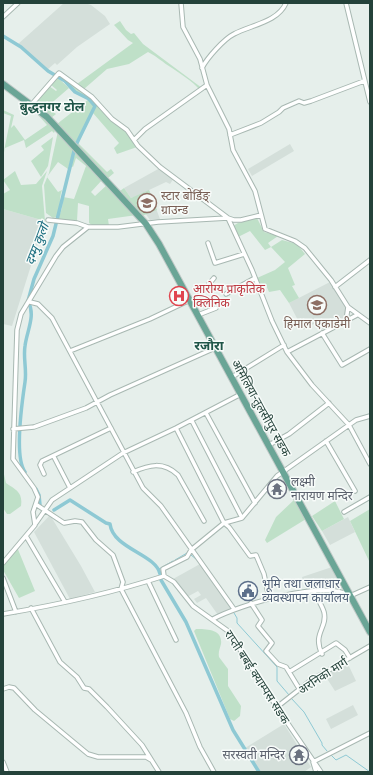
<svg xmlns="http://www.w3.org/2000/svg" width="373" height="775" font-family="Roboto,'Noto Sans Devanagari',sans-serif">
  <rect width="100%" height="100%" fill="#e6efeb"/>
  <path fill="#d4dfda" d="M64,3H85L91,5L105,16L110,24L77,47L57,65L55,63L47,70L18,44Z
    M290,144L294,151L252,176L248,169Z
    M160,168L174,178L170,184L166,182L149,190L160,219L150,220L134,197L131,198L124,188Z
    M3,209L45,221L12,326L3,324Z
    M330,282L346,308L347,317L321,330L317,322L303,330L289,303Z
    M50,515L81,566L95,592L70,599L34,532Z
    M348,517L355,532L330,545L322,531Z
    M200,564L231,608L218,615L206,598L197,603L194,599L201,595L198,591L187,597L173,579Z
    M332,567L340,588L307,591L302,577Z
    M347,662L356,681L335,691L324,674Z
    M353,705L358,715L331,729L326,719Z
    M284,724L311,767L304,772H260L245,748Z"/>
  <path fill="#bfe0c8" d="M120,21L126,30L131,34L134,33L143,44L202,88L200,90C191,80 182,75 172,68C162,62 158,57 148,52L129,64L107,69L84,89L77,84L133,43L128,40L114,25Z
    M60,75L83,91L111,120L126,132L137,147L117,154L114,148L119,143L93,113L96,106C90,97 81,96 73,89C68,85 64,80 58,76Z
    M57,77L69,88L47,107L56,114L51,118L34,103L49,86L56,91L57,90L50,84Z
    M89,99L95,106L75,144L57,124Z
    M32,108L56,128L54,133L52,131L26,148L24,140L5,148L3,156L11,116L3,113V110L14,115L11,128L14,125L25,140L47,125Z
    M58,131L74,148L68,169L58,162L47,177L58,192L62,190C58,200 62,208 57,217L53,218L46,213L44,185L49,173Z
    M53,137L48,166L41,177L31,161L44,150L41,146Z
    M78,143L107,172L111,169L114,173L108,178L76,146Z
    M76,150L103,179L91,192L95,196L108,184L137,215L108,219L109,226L92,225L89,223V206L78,203L77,221L58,220L62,208L63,197L74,199L86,166L76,158L73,167L71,166Z
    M15,171L21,185L36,184L47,171L42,186L45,221L3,209V194L10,190L3,180Z
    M124,188L131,198L149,190L157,210L142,216L120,191Z
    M257,218L264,232L278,236L268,243L271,247L282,240L297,244L305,254L288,268L295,285L292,286L299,298L289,303L280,290L269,292L266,285L260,287L257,278L275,270L285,262L271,247L265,250L250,231L238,237L233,226L238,223Z
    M3,470L6,483C16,490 23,492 21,506L10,514H7L3,508Z
    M295,499L306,519L267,543L265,540L276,517Z
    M335,501L344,519L322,531L312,516Z
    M370,509V563L350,521Z
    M17,547L35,591L19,598L3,570V565Z
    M196,629C206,629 223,629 221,644C220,648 218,652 219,657L228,669V686L241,706L240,716L234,721L230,719L194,631Z"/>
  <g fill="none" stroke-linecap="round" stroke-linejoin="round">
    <path stroke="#8ec9d4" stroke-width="1" d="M191,555L196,559
      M175,560L187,553
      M159,569L173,561
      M234,613L237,618V623L277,667V681L289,695
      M291,698L304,712L322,743V745L327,751
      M331,755L336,760L346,755L370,772"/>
    <path stroke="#8ec9d4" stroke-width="3.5" d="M3,36L21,47L48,71L65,81L75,92L89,99L95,106L75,147L53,236L34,279L28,301C36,316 27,330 25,346C23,358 27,370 25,382C22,402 14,457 25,472
      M36,489L39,495L40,505
      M54,510L70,500L106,523L110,524C113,549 156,554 160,574
      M161,580L186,622L233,730L259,772"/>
    <defs>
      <path id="minor" d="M181,3L183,27L200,59L207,85L229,129L233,150L255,191L265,229L295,241L305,248L331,280L348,307L370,323
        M346,3L370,102
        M3,17L18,3
        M202,68C207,58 224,39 234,34C251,25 278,22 286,3
        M32,104L59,73L92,97L112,119L127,130L138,146L160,167L228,218L252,270L272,321L287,352L312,385L349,425L370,464
        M230,135L261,123L279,112L283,108L299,101L304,103L311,101L364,81
        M134,140L145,129L207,85
        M48,220L77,223L88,227
        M208,243L215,263L244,254
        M335,287L370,260
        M226,294L255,278
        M190,301L198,297L214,278
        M30,302L38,304L52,318L143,488L161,506L234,609
        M198,315L216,308
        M346,321L348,307
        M322,333L342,365L370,349
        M70,351L150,319L190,300
        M287,352L357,315
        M232,377L284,345
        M206,413L255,503
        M192,421L242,518
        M176,428L224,523L229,527L250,556L256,555L264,574L269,598
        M13,429L34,427L86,408L110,395L215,348
        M326,441L355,491
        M269,445L289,434L329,403
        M54,457L70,488
        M133,472C149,465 163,461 178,475L204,521
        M44,474L40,465L42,461L111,428
        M37,505L64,523L75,521L82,522L96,540L113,555L123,582L121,589L186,713L200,747L214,772
        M344,512L370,497
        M36,523L52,500L123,453L176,428L241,394
        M26,536L65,602
        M3,563L35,525L33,512L38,497L34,488L13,459L17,330L21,314L56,256L63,247L88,227H118L158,222L228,218L234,220H241L261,215
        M164,576L163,569L187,557L191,550L224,523L242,518L277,476L356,420L370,416
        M3,578L16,612
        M148,581L176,640
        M314,592C317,598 322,605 324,612C328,628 312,633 322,654
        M251,603L262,620L258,626L272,643L266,651L278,664L286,667L300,690
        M31,608L60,662L77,677L84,688L89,689L107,707L142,745L159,772
        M3,614C57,605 112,593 164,576L174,582L193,606L228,631L280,712L321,772
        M213,619C239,605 324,579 350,596L370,587
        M289,672L336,643L345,650L350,658
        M3,689L9,687L14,688L35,710L88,754L98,757H146L151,760
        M277,707L310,681L370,646
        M3,762L7,772
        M316,772L313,762L370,733"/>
      <path id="primary" d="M3,84L47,117L146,224L159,244L370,632"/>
    </defs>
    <use href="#minor" stroke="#a8b8b2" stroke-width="5.5"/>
    <use href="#primary" stroke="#c2cac8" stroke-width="8"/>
    <use href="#minor" stroke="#fff" stroke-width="3.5"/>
    <use href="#primary" stroke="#6aa596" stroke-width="6"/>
  </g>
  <defs>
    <symbol id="university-ring" viewBox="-11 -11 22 22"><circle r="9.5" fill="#f7fbf9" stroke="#8d6e63" stroke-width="1.5"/><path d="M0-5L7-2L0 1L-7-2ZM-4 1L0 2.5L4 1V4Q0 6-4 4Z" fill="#8d6e63"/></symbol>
    <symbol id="hospital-ring" viewBox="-11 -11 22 22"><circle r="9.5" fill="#f7fbf9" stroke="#e0444e" stroke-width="1.5"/><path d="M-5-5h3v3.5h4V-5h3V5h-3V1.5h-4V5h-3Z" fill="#e0444e"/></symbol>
    <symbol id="school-ring" viewBox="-11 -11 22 22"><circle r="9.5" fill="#f7fbf9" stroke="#8d6e63" stroke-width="1.5"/><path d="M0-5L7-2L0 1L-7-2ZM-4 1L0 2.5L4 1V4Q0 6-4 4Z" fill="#8d6e63"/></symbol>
    <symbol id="temple-ring" viewBox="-11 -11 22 22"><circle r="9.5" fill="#f7fbf9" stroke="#6b7280" stroke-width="1.5"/><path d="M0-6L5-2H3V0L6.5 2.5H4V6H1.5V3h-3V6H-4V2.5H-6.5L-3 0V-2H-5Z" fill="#6b7280"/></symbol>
    <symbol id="civic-ring" viewBox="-11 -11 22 22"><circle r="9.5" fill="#f7fbf9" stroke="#5c6f8a" stroke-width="1.5"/><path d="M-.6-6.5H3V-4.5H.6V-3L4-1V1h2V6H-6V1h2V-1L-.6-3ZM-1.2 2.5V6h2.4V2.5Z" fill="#5c6f8a"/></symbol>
  </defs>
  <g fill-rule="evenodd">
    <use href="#university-ring" x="136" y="192" width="22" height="22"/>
    <use href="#hospital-ring" x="168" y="285" width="22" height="22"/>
    <use href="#school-ring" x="306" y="294" width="22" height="22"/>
    <use href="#temple-ring" x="266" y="478" width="22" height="22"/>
    <use href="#civic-ring" x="237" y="580" width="22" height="22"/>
    <use href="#temple-ring" x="288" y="744" width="22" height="22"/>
  </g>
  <g text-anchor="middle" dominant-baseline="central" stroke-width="3" stroke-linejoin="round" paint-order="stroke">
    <g font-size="12" fill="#785e54" stroke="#f7fbf9" text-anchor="start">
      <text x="161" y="196">स्टार बोर्डिङ्<tspan x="161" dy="14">ग्राउन्ड</tspan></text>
      <text x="317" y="324" text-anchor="middle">हिमाल एकाडेमी</text>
    </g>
    <g font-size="12" fill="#be3a42" stroke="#f7fbf9" text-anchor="start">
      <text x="193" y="289">आरोग्य प्राकृतिक<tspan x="193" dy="14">क्लिनिक</tspan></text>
    </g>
    <g font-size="12" fill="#24423a" stroke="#f7fbf9">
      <text transform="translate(261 408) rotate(61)">अमिलिया-तुलसीपुर सडक</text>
      <text transform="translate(323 676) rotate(-33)">अरनिको मार्ग</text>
      <text transform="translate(257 677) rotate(57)">राप्ती बबई क्याम्पस सडक</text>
    </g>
    <g font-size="12" fill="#5b616d" stroke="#f7fbf9" text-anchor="start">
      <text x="291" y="482">लक्ष्मी<tspan x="291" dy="14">नारायण मन्दिर</tspan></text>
      <text x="285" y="755" text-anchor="end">सरस्वती मन्दिर</text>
    </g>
    <g font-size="12" fill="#4e5e75" stroke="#f7fbf9" text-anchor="start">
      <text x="262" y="584">भूमि तथा जलाधार<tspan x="262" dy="14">व्यवस्थापन कार्यालय</tspan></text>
    </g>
    <g font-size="13" font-weight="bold" fill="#1f5548" stroke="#f7fbf9">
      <text x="52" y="106">बुद्धनगर टोल</text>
      <text x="209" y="345">रजौरा</text>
    </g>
    <g font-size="13" font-style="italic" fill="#1c6f80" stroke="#f7fbf9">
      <text transform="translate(37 244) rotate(-69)">दम्मु कुलो</text>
    </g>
  </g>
  <rect width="373" height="775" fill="none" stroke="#24423a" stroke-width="8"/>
</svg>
